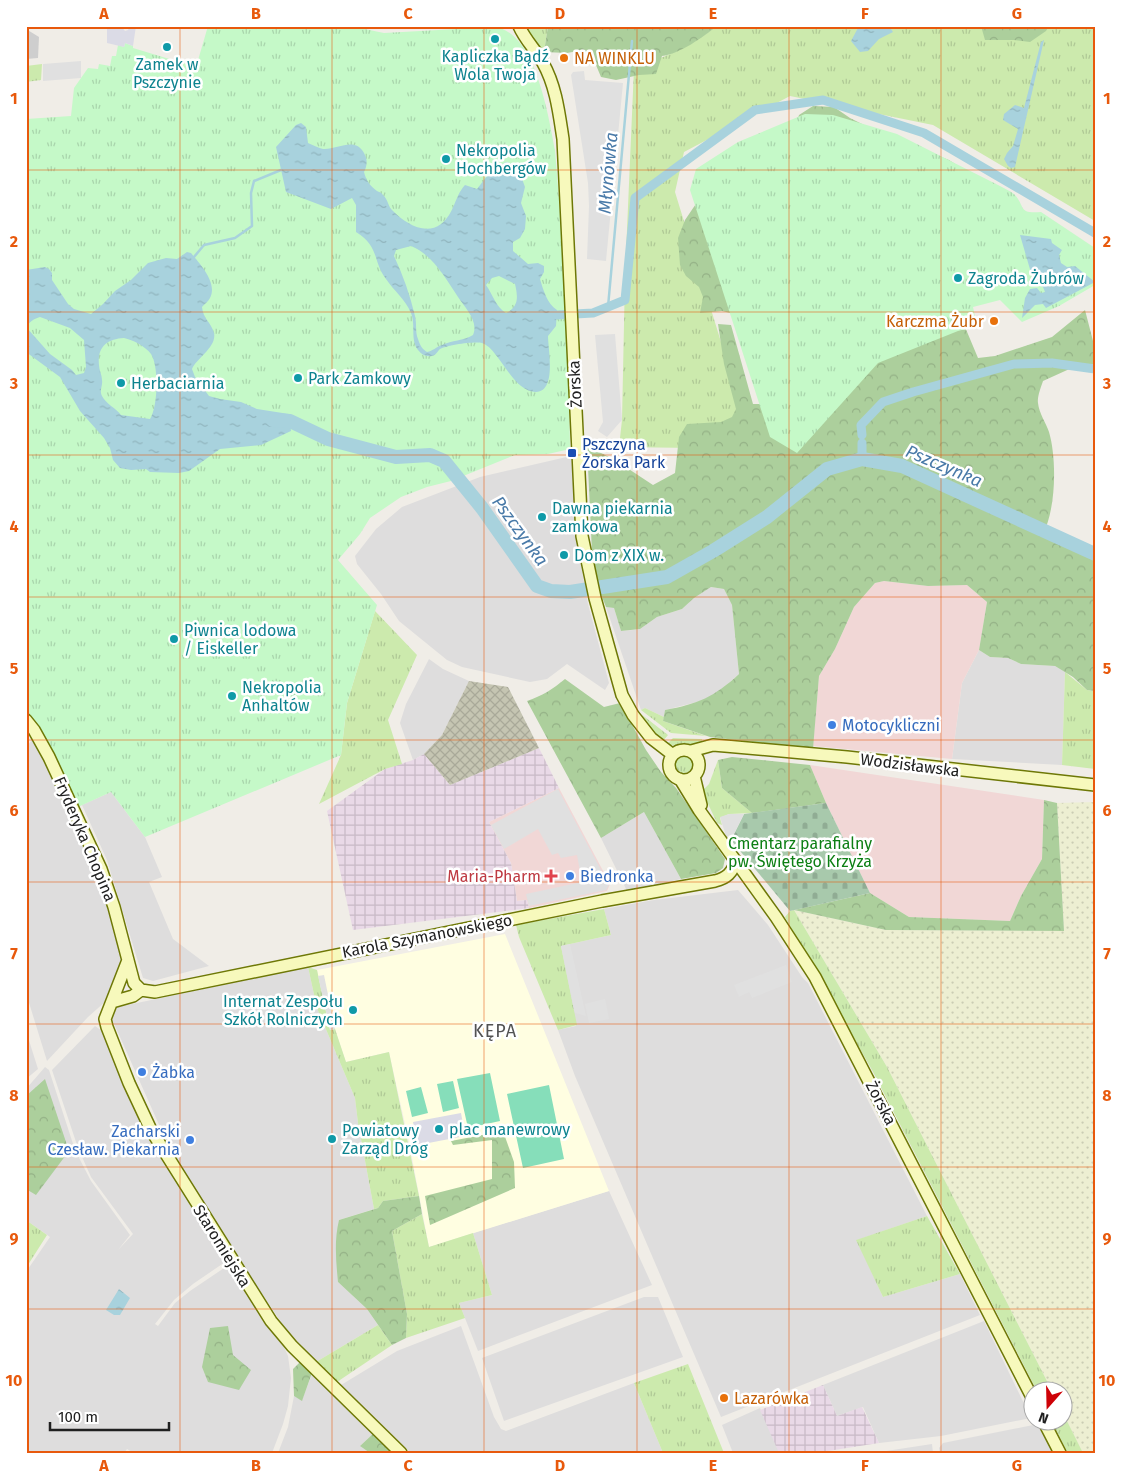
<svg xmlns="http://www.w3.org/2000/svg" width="1121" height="1479" font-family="'Fira Sans',sans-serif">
  <defs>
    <pattern id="industrial-grid" width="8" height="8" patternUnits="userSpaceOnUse" patternTransform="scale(1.25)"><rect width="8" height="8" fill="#e9d9e7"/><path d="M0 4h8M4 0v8" fill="none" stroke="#c8bac6"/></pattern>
    <pattern id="construction-cross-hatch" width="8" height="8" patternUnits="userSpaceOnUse" patternTransform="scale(1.25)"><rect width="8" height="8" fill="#c5c5b2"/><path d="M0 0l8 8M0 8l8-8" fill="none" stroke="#a9a999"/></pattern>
    <pattern id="farmland-dots" width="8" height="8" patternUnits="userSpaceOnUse" patternTransform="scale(1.25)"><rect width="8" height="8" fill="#edefd2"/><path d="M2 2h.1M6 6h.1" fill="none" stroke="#cbcdb4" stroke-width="1.8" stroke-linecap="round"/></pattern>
    <pattern id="grass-tufts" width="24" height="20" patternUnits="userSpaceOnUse" patternTransform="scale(1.25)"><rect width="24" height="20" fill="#cceaad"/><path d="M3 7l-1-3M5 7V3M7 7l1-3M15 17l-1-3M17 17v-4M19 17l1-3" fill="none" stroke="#afc895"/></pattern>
    <pattern id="forest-crowns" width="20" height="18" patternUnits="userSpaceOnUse" patternTransform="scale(1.25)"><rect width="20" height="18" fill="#accf9c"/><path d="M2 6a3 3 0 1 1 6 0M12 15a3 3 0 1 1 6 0" fill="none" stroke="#94b186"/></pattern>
    <pattern id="cemetery-stones" width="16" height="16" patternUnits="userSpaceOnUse" patternTransform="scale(1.25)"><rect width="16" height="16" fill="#a8c9ac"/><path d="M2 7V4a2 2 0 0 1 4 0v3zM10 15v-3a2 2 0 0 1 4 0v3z" fill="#90ac94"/></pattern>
    <pattern id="park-tufts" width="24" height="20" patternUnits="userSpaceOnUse" patternTransform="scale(1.25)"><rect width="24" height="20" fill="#c5f9c8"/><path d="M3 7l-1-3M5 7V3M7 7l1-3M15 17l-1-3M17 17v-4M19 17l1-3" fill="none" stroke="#a9d5ac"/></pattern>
    <pattern id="water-ripples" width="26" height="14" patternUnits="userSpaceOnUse" patternTransform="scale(1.25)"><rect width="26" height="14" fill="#a8d2dd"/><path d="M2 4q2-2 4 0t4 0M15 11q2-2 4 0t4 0" fill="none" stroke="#90b4bd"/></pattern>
  </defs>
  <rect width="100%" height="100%" fill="#f0ede7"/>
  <path fill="#dedddd" d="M571,456L577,543L588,604L609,683L605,690L567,664L547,679L530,682L462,667L447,660L399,621L381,594L357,564L355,556L376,529L402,507L480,477Z
    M711,587L724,589L732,605L739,674L724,687L705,700L665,710L664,717L645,708L641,710L606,607L614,608L621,631L633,630L640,629L657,617L682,609L694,598Z
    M979,650L990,657L1008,658L1021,664L1055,666L1065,672L1062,765L952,759L962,683Z
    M429,659L443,669L469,681L442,735L424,754L413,760L400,723L406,704Z
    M33,739L54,779L85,847L109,910L122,958L106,1001L88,1017L47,1061L26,993V747Z
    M111,792L145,837L162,877L149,882L173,939L209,966L153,981L143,978L107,860L82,805Z
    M644,812L681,879L627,891L601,838Z
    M738,890L768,925L802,977L808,983L927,1216L857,1240L883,1297L960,1274L980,1315L721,1417L575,1076L558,1030L576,1026L561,946L611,935L604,909L654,900Z
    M308,967L317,1008L355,1098L358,1123L374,1209L339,1220L338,1282L367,1309L378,1325L316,1362L283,1325L228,1243L168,1145L112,1019L113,1013L118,1007Z
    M95,1026L105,1033L139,1119L228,1260L193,1284L174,1300L155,1324L158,1326L175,1303L190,1291L233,1262L283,1336V1345L288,1356L291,1378L288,1406L283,1424L272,1453H134L127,1449L124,1453H26V1272L50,1237L26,1220V1089L45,1067L49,1070L75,1150L91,1181L130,1235L118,1250L133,1234L91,1177L78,1148L52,1070Z
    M26,1031L38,1069L26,1079Z
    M609,1191L652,1285L478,1351L459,1303L492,1295L473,1233Z
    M644,1297H658L683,1357L504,1421L482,1358Z
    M984,1321L1031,1418L941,1436L879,1443L863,1407L837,1416L823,1385Z
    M461,1326L494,1417L501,1429L506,1431L634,1383L663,1453H411L341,1385L397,1351Z
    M312,1374L375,1432L360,1446L370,1453H278L288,1427L294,1396L302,1400Z
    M760,1408L780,1453H733L722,1425Z
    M1038,1424L1053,1453H940L939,1448L943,1443Z
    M932,1444L933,1453H873Z"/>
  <path fill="#f1d7d6" d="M884,581L928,586L967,585L987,602L979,650L962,683L952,759L813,746L819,676L835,649L854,607L875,583Z
    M810,765L1044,800L1042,859L1021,896L1010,921L909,917L870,893L826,803Z
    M559,788L610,884L607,891L529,908L527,900L517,901L511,863L489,822Z"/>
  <path fill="url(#industrial-grid)" d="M539,748L559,788L489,822L511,863L517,901L527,900L529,908L353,930L327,811L385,769L413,760L424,754L450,785Z
    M823,1385L837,1416L862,1407L879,1443L815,1453H779L760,1410Z"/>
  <path fill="#fffee1" d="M505,934L609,1191L429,1247L409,1142L389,1052L346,1062L335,1029L330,1030L317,970Z"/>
  <path fill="#cecece" d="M26,29L39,37L38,58L26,59Z"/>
  <path fill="url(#construction-cross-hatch)" d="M469,681L508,687L539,748L450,785L424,754L442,735Z"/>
  <path fill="url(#farmland-dots)" d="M1095,802V1453H1083L1064,1415V1392L1052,1391L887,1067L794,910L886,930L1064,931L1057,803Z"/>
  <path fill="url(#grass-tufts)" d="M524,26H548L544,52L537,45Z
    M716,26H1095V221L933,125L790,96L684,152L675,192L748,430L694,448L619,447L622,420L625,276L634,68C661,59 694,45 716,26Z
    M42,64L41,80L26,82V66Z
    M375,611L417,655L388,720L402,764L385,769L319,804L341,755L347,703Z
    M1065,672L1087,690L1095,691V769L1062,765Z
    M645,708L664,717L663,721L706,736L671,733L641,710Z
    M641,714L668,735L663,741L652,731Z
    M673,738L702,739V743L692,746C684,742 676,748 667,744Z
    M675 764a9 9 0 1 1 18 0a9 9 0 1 1-18 0Z
    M718,760L722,788L752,813L729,814L720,818L722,825L717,823L702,791L709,784Z
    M604,909L611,935L561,946L577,1025L558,1030L519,937L516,925Z
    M794,910L887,1067L1052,1391H1037L872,1070L785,917L790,911Z
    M308,967L317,970L330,1030L335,1029L346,1062L389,1052L419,1196L383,1201L378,1208L374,1209L358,1123L355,1098L317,1008Z
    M422,1214L429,1247L473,1233L492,1295L459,1303L465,1318L406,1338L407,1314L392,1231Z
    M927,1216L960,1274L883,1297L856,1240Z
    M26,1220L47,1235L26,1268Z
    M378,1325L392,1345L337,1382L316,1362Z
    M688,1364L724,1453H663L634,1383Z
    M1064,1415L1083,1453H1068L1052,1422H1064Z"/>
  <path fill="url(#forest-crowns)" d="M548,26H717C703,37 680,54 662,56L656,74L639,75L616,80L601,77L593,58L583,50L567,53L544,52Z
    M981,26H1049L1046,31L1030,42L1014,40H985Z
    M813,106L834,107L850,118L876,131L949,160L978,179L984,228L965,327L978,358L995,356L1052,337L1085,310L1093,341L1094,364L1076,366L1043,381C1041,387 1037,397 1038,403C1039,413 1046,423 1049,432C1057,459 1056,509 1043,534L1059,544L1095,560V691L1087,690L1073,677L1055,666L1021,664L1008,658L990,657L979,650L987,602L967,585L928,586L884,581L875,583L854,607L835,649L819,676L813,749L710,737L663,721L665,710C698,704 714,697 739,674L732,605L724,589L711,587L694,598L682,609L657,617L640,629L621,631L614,608L606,607L593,574L587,446L615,460L653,485L675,473L679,437L687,424L721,422L732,417L736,409L724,364L718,324L731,325L753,404H763L738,315L722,311L700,313L703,297L699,287L686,276L680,265L678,238L685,220L704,192L796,124L799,115Z
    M565,679L604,707L620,703L646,750L661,772L676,788L725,859L723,868L716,873L681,879L644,812L601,838L527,701C542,696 553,689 565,679Z
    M732,757L810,765L826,803L752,813L722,788L718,760Z
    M1044,800L1057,803L1064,931L886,930L794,910L870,893L909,917L1010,921L1021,896L1042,859Z
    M45,1079L69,1151L36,1195L26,1189V1096Z
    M503,1131L514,1162L515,1188L430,1225L425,1196L492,1179V1140L453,1145L451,1141Z
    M419,1196L422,1214L392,1231L407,1314L406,1338L392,1345L367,1309L338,1282C336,1261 334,1241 339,1220L378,1208L383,1201Z
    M228,1326L233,1355L251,1370L239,1390L208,1382L202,1367L210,1328Z
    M302,1360L313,1370L302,1401L294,1396L293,1369Z
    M375,1432L396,1453H370L360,1446Z"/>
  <path fill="url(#cemetery-stones)" d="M826,803L870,893L790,911L731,840L744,814Z"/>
  <path fill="url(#park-tufts)" d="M208,26H286L293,29L295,26H350L384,33L493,27C535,29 549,118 555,150L568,308L570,449L548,454L515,455L451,481L427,487L401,497L370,518L360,534L338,560L377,605L347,703L341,755L145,837L111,792L78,807L33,721L26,713V119L71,116L74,88L88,68L98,69L99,64L110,66L112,56H116L118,45L124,47L125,43L133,46V48L196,67Z
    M805,114L833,115L897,134L1000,186C1004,188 1010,191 1014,194C1026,206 1017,214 1041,212L1095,248V285L1059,306L1022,322L1000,300L973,307L977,326L958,331L878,363L797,453L770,437L690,190L696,169L738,142Z"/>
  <path fill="#86deba" d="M490,1073L500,1121L468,1128L457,1079Z
    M453,1081L459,1108L443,1112L437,1084Z
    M549,1085L564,1159L523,1168L507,1094Z
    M421,1087L428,1113L412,1117L406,1091Z"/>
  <path fill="#e0e0e0" d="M81,61V78L43,81V64Z
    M584,71L585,80L623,83L606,261L587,259L589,206L588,183L571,75L573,72Z
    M615,334L622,420L607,437L598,431L603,422L595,335Z
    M558,789L609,885L606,890L529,906L526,894L582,882L577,855L561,858L558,853L552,855L538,829L504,849L491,825Z
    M729,814H744L731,840L726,836L720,817Z
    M570,944L586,1016L575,1013L574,1010L561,946Z
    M786,965L792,982L752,998L749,992L739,997L734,985Z
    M324,975L335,1029L330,1030L318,976Z
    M605,999L609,1019L589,1023L585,1004Z"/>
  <path fill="#dbdbe6" d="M107,26H121L125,31L128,30L130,26H136L133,46L125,43L124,47L107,43Z
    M461,1113L465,1136L418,1145L413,1122Z"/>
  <path fill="url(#water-ripples)" fill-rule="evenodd" d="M859,26L881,27L891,29L893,32L879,39L868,51L860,52L851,41Z
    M1044,40L1015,167L1011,168L1008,166L1004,159L1007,153L1013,146L1018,129L1003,120L1004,114L1015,105L1024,108L1041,42Z
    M301,123L306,127L308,143C313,145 319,148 323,149C337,150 355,136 364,153C368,160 367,166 364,172C366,180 370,186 377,191C379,192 381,192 383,195C388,199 388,207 393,211C405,223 425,236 441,224C455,213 454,197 465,185L477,189L491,171L506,162L515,165L517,172L521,176L525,187L521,203L526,216L525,229L520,238L513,242V251L528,264L538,263L544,266V272L540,279C543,289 547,304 557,310L556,326L548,336C548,349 557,391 536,392C512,392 499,348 482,343C475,341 447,345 440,349C437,352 436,355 432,356C426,357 422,355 418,350C410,339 416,326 411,313C405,299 394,291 386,279C372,260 380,247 356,232V205L352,198L331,209L286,192L276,147L296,125ZM411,246C433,255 446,279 458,297C465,308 479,321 473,335C463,341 452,340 442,345C436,347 433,351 427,352C422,349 420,345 418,339C415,332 417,324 415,316C410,295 403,275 394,256L396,250ZM499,276L515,284C518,297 519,307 506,313C496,307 493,295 486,285L492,278Z
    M1020,235L1051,239L1052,243L1062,250L1059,255L1061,263L1067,267L1075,266L1095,282L1046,308L1043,304L1035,305L1022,318L1025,298L1030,289L1037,288L1041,293L1045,292L1043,287L1034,283Z
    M187,252L191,253C200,264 218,283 210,298C208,302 204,304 202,307C203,319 211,322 214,333C217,347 197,358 192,369L195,377L209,396L220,399L241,402L257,409L289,414L291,431L261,445L220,449L189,471L179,473L150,472L146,469L131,470L120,468L113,460L110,448L104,438L80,411L60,377L26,352V270L45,267L49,269L52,273V280L68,304L74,309L91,314L103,304L115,291L131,280L148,263L166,258L177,259ZM40,317L70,328L84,340L86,367L84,373L76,375L72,370L50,354L27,328C29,321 34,319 40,317ZM124,338C133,340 145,346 151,354C159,366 158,407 150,419L121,415C116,408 106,404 102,396C99,390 103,386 102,380C102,375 99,370 99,365C97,347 107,339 124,338Z
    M119,1289L130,1298L120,1315H114L106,1310Z"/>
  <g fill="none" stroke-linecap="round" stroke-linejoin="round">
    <path stroke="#a8d2dd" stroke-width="2.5" d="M626,26L628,28
      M194,257L204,245L235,238L252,226L251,193L254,181L281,170
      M608,307L632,41"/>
    <path stroke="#a8d2dd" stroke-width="9" d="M557,315L593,313L625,300L635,198L755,110L823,100L924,133L1095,233
      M862,435L861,425L883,402L913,392L1014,364L1052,363L1095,369
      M862,443V459"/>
    <path stroke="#a8d2dd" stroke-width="14" d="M273,420L290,421L328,439L396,457L430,455L444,461L482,508L537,586L551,591L570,592L667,577L713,551L767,517L827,469L862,459L902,466L1095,554"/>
    <defs>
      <path id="secondary" d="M519,26C525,40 536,50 543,63C556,86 559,113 563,139L582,536L595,598L622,695L633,715L651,738L673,755
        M26,720L34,730L49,757L101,869L114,907L134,983L141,990
        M669 765a15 15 0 1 1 30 0a15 15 0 1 1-30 0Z
        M691,751L713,745L725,746L847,757L1095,785
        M694,776L701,805
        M680,779L699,810L776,917L815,977L1034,1401
        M128,960L105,1019L107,1027L129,1083L151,1130L271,1321L292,1346L401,1453
        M112,1002L133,996L141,990L155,992L602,901L715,881C727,878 732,873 736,861
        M1044,1422L1060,1453"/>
    </defs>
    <use href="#secondary" stroke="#6e7806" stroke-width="14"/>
    <use href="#secondary" stroke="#f7f9bc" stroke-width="11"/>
  </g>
  <path fill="none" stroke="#e8590c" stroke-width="1" stroke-opacity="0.55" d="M180,26V1453M332,26V1453M484,26V1453M637,26V1453M789,26V1453M941,26V1453M26,170H1095M26,312H1095M26,455H1095M26,597H1095M26,740H1095M26,882H1095M26,1024H1095M26,1167H1095M26,1309H1095"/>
  <g fill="#0f9aa8" stroke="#fff" stroke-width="2">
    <circle cx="495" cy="39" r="5"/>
    <circle cx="167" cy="47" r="5"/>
    <circle cx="446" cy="159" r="5"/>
    <circle cx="958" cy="278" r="5"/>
    <circle cx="298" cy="378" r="5"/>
    <circle cx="121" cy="383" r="5"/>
    <circle cx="542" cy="517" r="5"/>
    <circle cx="564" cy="555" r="5"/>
    <circle cx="174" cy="639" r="5"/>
    <circle cx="232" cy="696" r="5"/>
    <circle cx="353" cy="1010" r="5"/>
    <circle cx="439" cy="1129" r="5"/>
    <circle cx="332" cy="1139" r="5"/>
  </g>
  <g fill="#e8710a" stroke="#fff" stroke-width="2">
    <circle cx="564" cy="58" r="5"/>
    <circle cx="994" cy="321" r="5"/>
    <circle cx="724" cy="1398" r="5"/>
  </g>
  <rect fill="#1a4fb4" stroke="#fff" stroke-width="2" x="567" y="448" width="10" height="10" rx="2.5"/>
  <g fill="#3f7fe0" stroke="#fff" stroke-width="2">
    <circle cx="832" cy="725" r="5"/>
    <circle cx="570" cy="876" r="5"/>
    <circle cx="142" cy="1072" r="5"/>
    <circle cx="190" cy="1140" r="5"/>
  </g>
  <path fill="#e0444e" stroke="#fff" stroke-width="2" d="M548.5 868.5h5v5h5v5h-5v5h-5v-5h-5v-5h5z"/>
  <g text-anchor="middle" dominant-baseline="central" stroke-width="5" stroke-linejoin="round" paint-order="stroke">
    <g font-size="16" fill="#0d838f" stroke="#fff" text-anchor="start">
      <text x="495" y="56" text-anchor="middle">Kapliczka Bądź<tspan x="495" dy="18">Wola Twoja</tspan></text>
      <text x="167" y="64" text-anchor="middle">Zamek w<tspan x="167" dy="18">Pszczynie</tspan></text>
      <text x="456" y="150">Nekropolia<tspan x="456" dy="18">Hochbergów</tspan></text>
      <text x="968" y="278">Zagroda Żubrów</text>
      <text x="308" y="378">Park Zamkowy</text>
      <text x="131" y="383">Herbaciarnia</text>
      <text x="552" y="508">Dawna piekarnia<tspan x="552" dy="18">zamkowa</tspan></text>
      <text x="574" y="555">Dom z XIX w.</text>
      <text x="184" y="630">Piwnica lodowa<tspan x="184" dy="18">/ Eiskeller</tspan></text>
      <text x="242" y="687">Nekropolia<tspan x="242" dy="18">Anhaltów</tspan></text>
      <text x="343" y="1001" text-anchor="end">Internat Zespołu<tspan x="343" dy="18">Szkół Rolniczych</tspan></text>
      <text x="449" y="1129">plac manewrowy</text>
      <text x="342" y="1130">Powiatowy<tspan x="342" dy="18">Zarząd Dróg</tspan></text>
    </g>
    <g font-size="16" fill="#c56008" stroke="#fff" text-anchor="start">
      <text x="574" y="58">NA WINKLU</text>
      <text x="984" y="321" text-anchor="end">Karczma Żubr</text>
      <text x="734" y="1398">Lazarówka</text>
    </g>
    <g font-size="16" fill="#202020" stroke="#fff">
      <text transform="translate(575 384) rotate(-93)">Żorska</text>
      <text transform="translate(910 765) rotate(7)">Wodzisławska</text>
      <text transform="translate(85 839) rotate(67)">Fryderyka Chopina</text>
      <text transform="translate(427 936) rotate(-11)">Karola Szymanowskiego</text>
      <text transform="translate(881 1103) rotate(63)">Żorska</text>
      <text transform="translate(222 1246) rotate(58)">Staromiejska</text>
    </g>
    <g font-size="16" fill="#164399" stroke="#fff" text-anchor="start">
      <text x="582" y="444">Pszczyna<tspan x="582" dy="18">Żorska Park</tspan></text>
    </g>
    <g font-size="16" fill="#366cbe" stroke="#fff" text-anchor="start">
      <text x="842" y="725">Motocykliczni</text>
      <text x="580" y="876">Biedronka</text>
      <text x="152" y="1072">Żabka</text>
      <text x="180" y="1131" text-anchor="end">Zacharski<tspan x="180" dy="18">Czesław. Piekarnia</tspan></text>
    </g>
    <g font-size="16" fill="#0d7f14" stroke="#fff">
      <text x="800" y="843">Cmentarz parafialny<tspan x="800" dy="18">pw. Świętego Krzyża</tspan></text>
    </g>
    <g font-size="16" fill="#be3a42" stroke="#fff" text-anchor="end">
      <text x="541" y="876">Maria-Pharm</text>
    </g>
    <g font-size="18" font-style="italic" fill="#497aa8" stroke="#fff">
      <text transform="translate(608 173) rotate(-85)">Młynówka</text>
      <text transform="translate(944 466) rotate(23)">Pszczynka</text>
      <text transform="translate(520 531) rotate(54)">Pszczynka</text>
    </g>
    <g font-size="18" letter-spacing="1" fill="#535353" stroke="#fff">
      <text x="495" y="1031">KĘPA</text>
    </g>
  </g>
  <rect width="1121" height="1479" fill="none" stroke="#ffffff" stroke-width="55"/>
  <g transform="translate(1048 1406) rotate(200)"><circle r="24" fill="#ffffff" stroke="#a6a6a6"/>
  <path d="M0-4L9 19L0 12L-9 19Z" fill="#ce0207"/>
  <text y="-8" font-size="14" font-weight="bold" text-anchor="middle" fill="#202020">N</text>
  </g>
  <path d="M50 1422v8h119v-8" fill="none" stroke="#202020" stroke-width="2.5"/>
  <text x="58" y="1422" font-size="15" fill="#202020" stroke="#ffffff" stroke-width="4" paint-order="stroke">100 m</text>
  <rect x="28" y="28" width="1066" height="1424" fill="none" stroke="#e8590c" stroke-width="2"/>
  <g font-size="16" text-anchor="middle" font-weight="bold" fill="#e8590c">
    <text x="104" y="19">A</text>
    <text x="256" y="19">B</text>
    <text x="408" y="19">C</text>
    <text x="560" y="19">D</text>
    <text x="713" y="19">E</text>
    <text x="865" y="19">F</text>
    <text x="1017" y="19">G</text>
    <text x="14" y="104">1</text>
    <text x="1107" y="104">1</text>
    <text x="14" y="247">2</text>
    <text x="1107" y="247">2</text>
    <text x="14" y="389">3</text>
    <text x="1107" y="389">3</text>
    <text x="14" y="532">4</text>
    <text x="1107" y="532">4</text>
    <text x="14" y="674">5</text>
    <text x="1107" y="674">5</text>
    <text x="14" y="816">6</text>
    <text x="1107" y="816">6</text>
    <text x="14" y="959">7</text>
    <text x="1107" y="959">7</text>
    <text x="14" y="1101">8</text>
    <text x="1107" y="1101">8</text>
    <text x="14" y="1244">9</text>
    <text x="1107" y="1244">9</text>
    <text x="14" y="1386">10</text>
    <text x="1107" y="1386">10</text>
    <text x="104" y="1471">A</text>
    <text x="256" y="1471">B</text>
    <text x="408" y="1471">C</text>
    <text x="560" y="1471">D</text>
    <text x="713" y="1471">E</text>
    <text x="865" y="1471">F</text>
    <text x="1017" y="1471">G</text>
  </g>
</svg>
